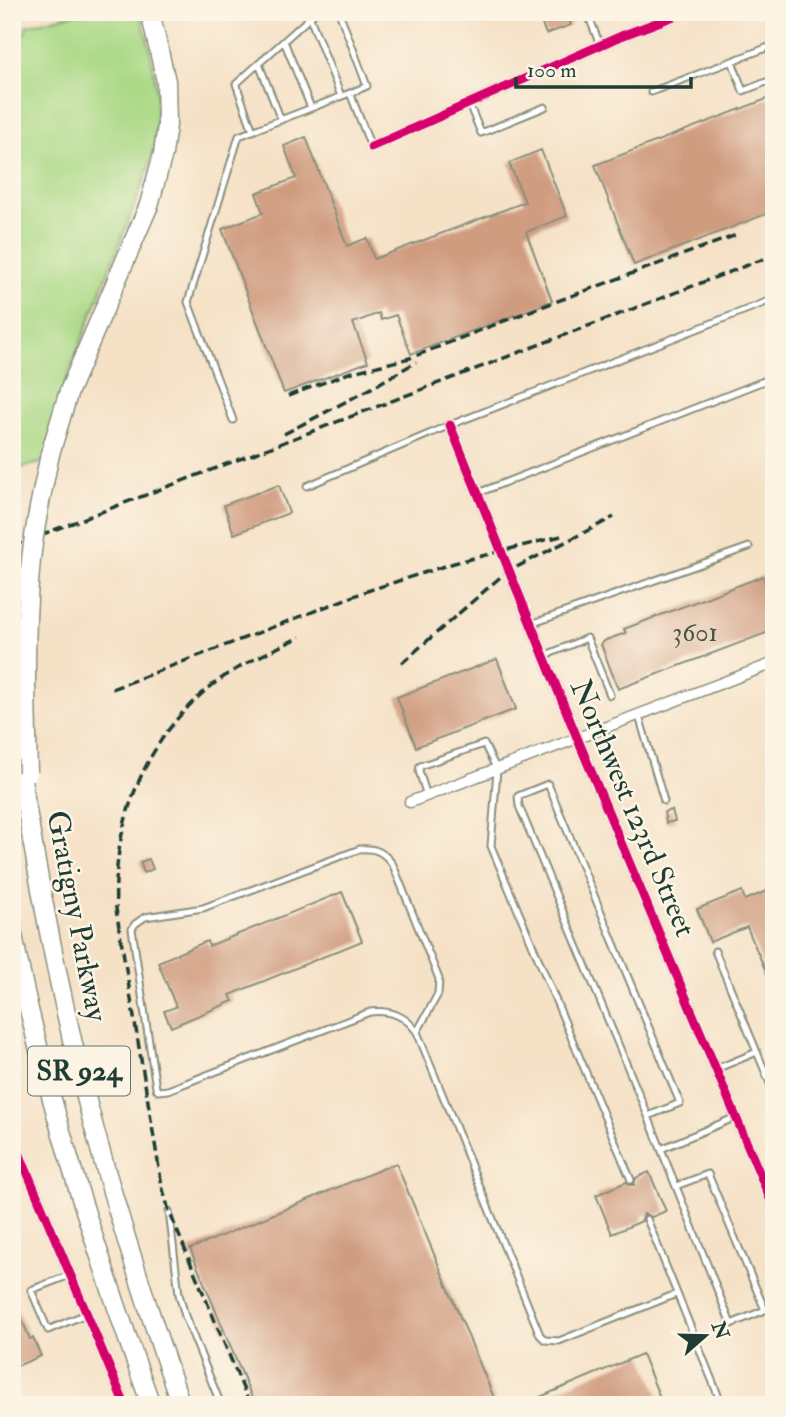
<svg xmlns="http://www.w3.org/2000/svg" width="786" height="1417" font-family="'IM FELL Double Pica',serif">
  <rect width="100%" height="100%" fill="#fcf5e5"/>
  <filter id="ink" filterUnits="userSpaceOnUse"><feTurbulence type="fractalNoise" baseFrequency=".0143" numOctaves="2"/><feDisplacementMap in="SourceGraphic" scale="14" xChannelSelector="R" yChannelSelector="G"/><feConvolveMatrix kernelMatrix="1 2 1 2 8 2 1 2 1" color-interpolation-filters="sRGB"/></filter>
  <filter id="wash" filterUnits="userSpaceOnUse"><feTurbulence type="fractalNoise" baseFrequency=".00686" numOctaves="4" result="noise"/><feDisplacementMap in="SourceGraphic" scale="28" xChannelSelector="R" yChannelSelector="G"/><feGaussianBlur stdDeviation="1.57" result="paint"/><feColorMatrix in="noise" values="0 0 0 0 0 0 0 0 0 0 0 0 0 0 0 0 0 1.4 0 .05"/><feComposite in="paint" operator="in"/></filter>
  <g filter="url(#wash)">
    <rect width="100%" height="100%" fill="#f5e1c6"/>
    <path fill="#aad986" stroke="#648b5d" stroke-width="2" d="M80,12H140C156,65 165,120 147,173L67,378L45,462L12,470V35L26,33V26Z"/>
    <g id="blocks">
      <path fill="#d09c80" d="M537,12H566L571,25L546,34Z
        M769,98L774,110V211L634,265L595,165Z
        M306,137L347,246L367,238L374,259L525,202L509,163L541,150L567,216L526,232L552,301L411,354L396,315L381,320L379,313L353,323L368,362L284,393L222,229L263,213L256,193L296,178L284,146Z
        M279,485L289,513L234,534L224,505Z
        M763,576L774,605V630L618,689L601,644L606,640L626,633L624,629Z
        M497,659L516,709L416,747L397,697Z
        M672,810L675,821L666,823L664,812Z
        M149,859L153,869L144,873L140,862Z
        M774,888V991L747,927L710,942L697,909L742,891L745,900Z
        M342,892L362,941L230,995L233,1001L171,1027L164,1011L176,1007L158,962L207,941L209,946Z
        M396,1163L497,1405H255L190,1249Z
        M649,1172L666,1211L652,1217L644,1214L642,1221L612,1234L596,1195L626,1182L630,1185H634L636,1178Z
        M12,1297L30,1339L33,1338L41,1356L12,1368Z
        M642,1354L663,1405H521Z"/>
    </g>
  </g>
  <g filter="url(#ink)">
    <use href="#blocks" fill-opacity="0" stroke="#8a8f7d" stroke-width="2"/>
    <g fill="none" stroke-linecap="round" stroke-linejoin="round">
      <defs>
        <path id="lane" d="M339,12L367,86L350,93
          M587,12L600,45
          M310,18L341,96
          M284,41L311,108
          M732,61L743,91L774,79
          M259,64L281,120
          M651,92L774,45
          M469,104L481,133L545,107
          M253,131L236,84L316,12
          M233,420L188,302L239,136L350,93L371,147
          M307,486L450,425L774,299
          M478,493L774,377
          M531,624L749,547
          M544,656L587,638L610,695
          M639,716L664,801
          M427,796L419,771L420,766L484,744L497,770L491,846L631,1180
          M715,951L774,1093
          M417,1032L438,994L439,979L393,865C384,852 376,848 360,849L203,908L145,917L135,924L132,929L156,1088L158,1091L168,1090L370,1012C390,1010 405,1015 417,1032L540,1335L545,1340L559,1341L676,1294
          M716,1069L757,1052
          M648,1116L680,1103L548,784L518,796L519,806L648,1116L661,1149L736,1117
          M661,1149L731,1324L765,1310L708,1174L676,1186
          M169,1211L179,1294L185,1316L221,1405
          M647,1219L722,1405
          M70,1275L31,1290L48,1330L86,1314"/>
        <path id="street" d="M371,147L621,36L685,12
          M450,425L578,740L774,1208
          M410,802L774,663
          M12,1136L125,1405"/>
        <path id="highway" d="M50,454L69,391L149,205L163,154L167,125L166,81L150,12
          M12,717C31,839 52,961 82,1081C109,1191 144,1298 181,1405
          M12,930C43,1092 96,1250 151,1405"/>
      </defs>
      <use href="#lane" stroke="#8a8f7d" stroke-width="9"/>
      <use href="#street" stroke="#8a8f7d" stroke-width="13"/>
      <use href="#highway" stroke="#8a8f7d" stroke-width="21"/>
      <use href="#lane" stroke="#fff" stroke-width="5"/>
      <use href="#street" stroke="#fff" stroke-width="10"/>
      <use href="#highway" stroke="#fff" stroke-width="18"/>
      <path stroke="#1f3d34" stroke-width="3.5" stroke-dasharray="10 5" stroke-linecap="butt" d="M288,396L349,373L410,358L509,319L739,234
        M284,434L368,390L416,362
        M12,546L774,255
        M402,663L505,573L614,517
        M112,689L364,592L454,563L561,536
        M250,1405L169,1211L162,1186L116,909C112,823 145,736 215,683C241,664 271,651 300,637"/>
      <defs>
        <path id="highway-bridge" d="M28,772C26,705 24,638 30,571C33,532 42,493 50,454"/>
      </defs>
      <use href="#highway-bridge" stroke="#8a8f7d" stroke-width="21" stroke-linecap="butt"/>
      <use href="#highway-bridge" stroke="#fff" stroke-width="18"/>
      <defs>
        <path id="cycleway" d="M371,147L621,36L685,12
          M450,425L578,740L774,1208
          M12,1136L125,1405"/>
      </defs>
      <use href="#cycleway" stroke="#fcf5e5" stroke-width="13"/>
      <use href="#cycleway" stroke="#d6006c" stroke-width="9"/>
    </g>
  </g>
  <g text-anchor="middle" dominant-baseline="central" stroke-width="5" stroke-linejoin="round" paint-order="stroke">
    <g font-size="26" fill="#4b5547">
      <text x="695" y="633">3601</text>
    </g>
    <rect fill="#fcf5e5" stroke="#617469" stroke-width="2" x="28" y="1046.5" width="102" height="49" rx="5"/>
    <g font-size="28" font-weight="bold" fill="#1f3d34">
      <text x="79" y="1071">SR 924</text>
    </g>
    <g font-size="30" fill="#1f3d34" stroke="#fcf5e5">
      <text transform="translate(633 808) rotate(67)">Northwest 123rd Street</text>
      <text transform="translate(77 916) rotate(79)">Gratigny Parkway</text>
    </g>
  </g>
  <rect width="786" height="1417" fill="none" stroke="#fcf5e5" stroke-width="42"/>
  <g transform="translate(705 1336) rotate(70)" stroke="#fcf5e5" stroke-width="5" paint-order="stroke">
  <path d="M0-5L12 26L0 18L-12 26Z" fill="#1f3d34"/>
  <text y="-10" font-size="19" font-weight="bold" text-anchor="middle" fill="#1f3d34">N</text>
  </g>
  <path d="M516 77v10h175v-10" fill="none" stroke="#1f3d34" stroke-width="3.5"/>
  <text x="527" y="77" font-size="21" fill="#1f3d34" stroke="#fcf5e5" stroke-width="5" paint-order="stroke">100 m</text>
</svg>
